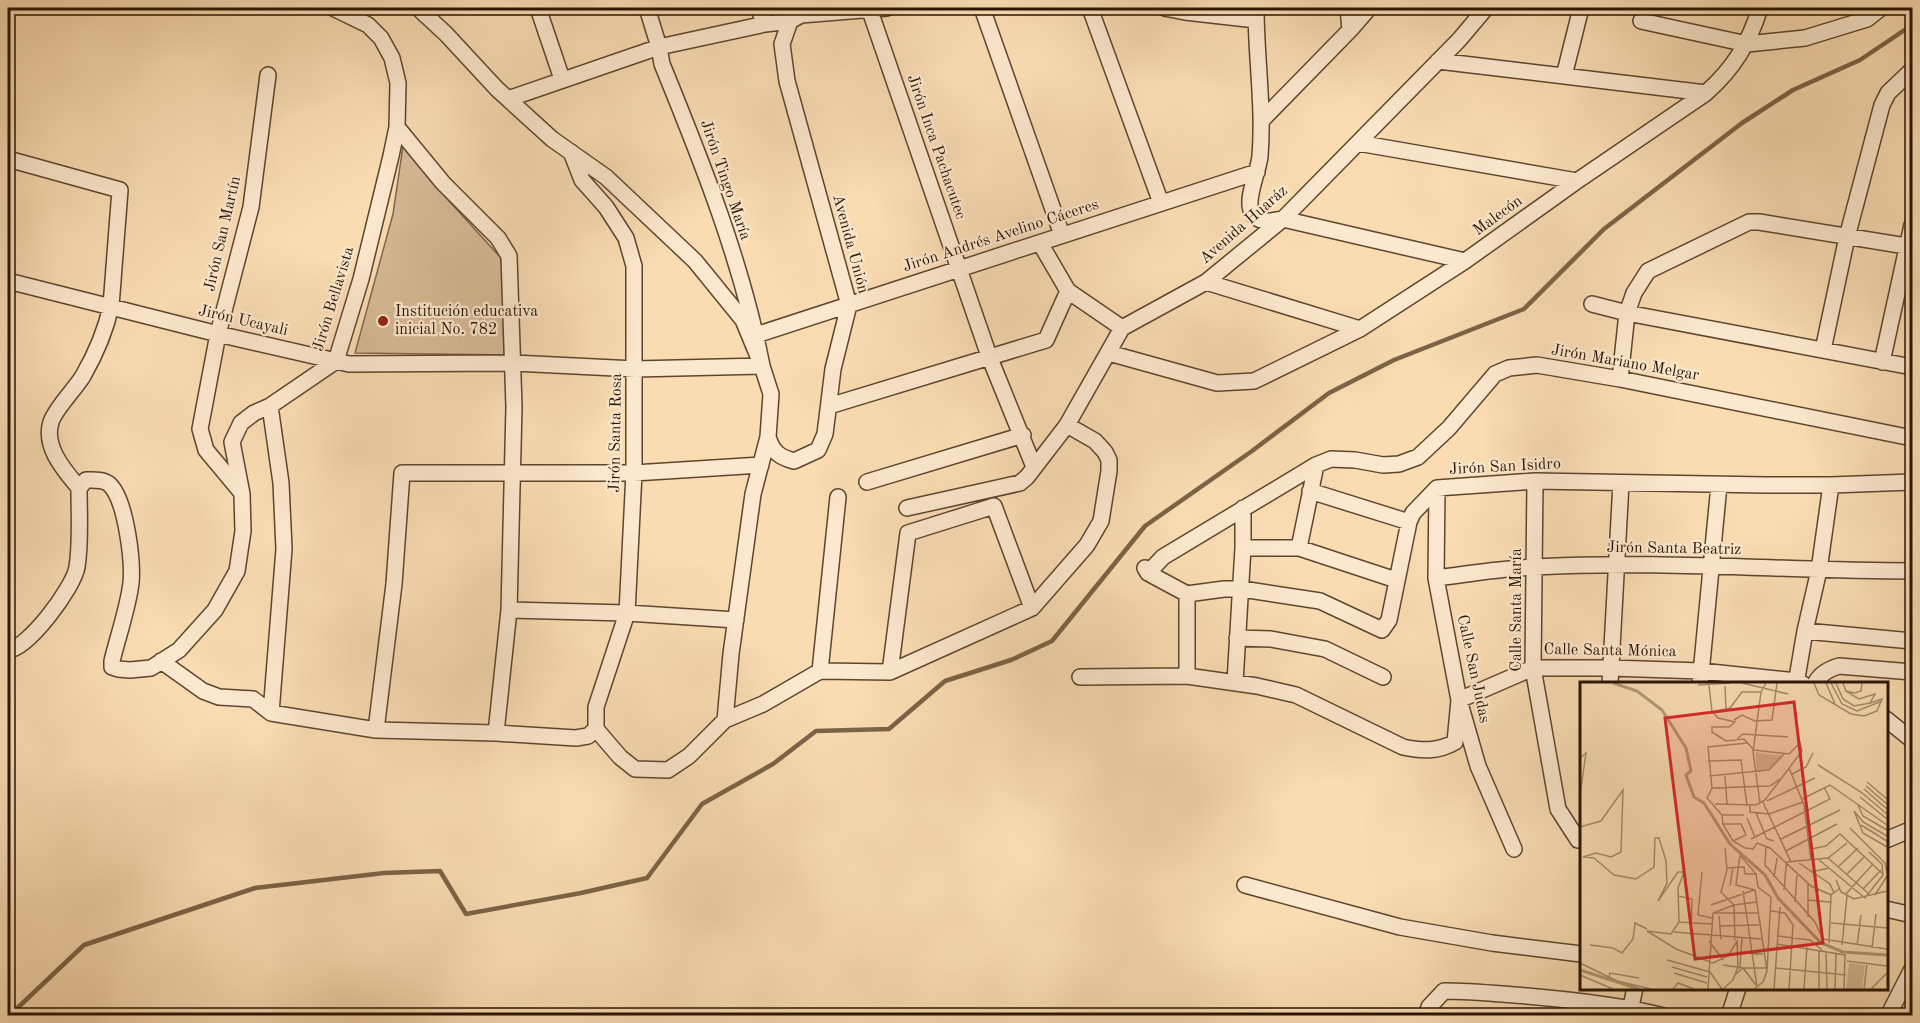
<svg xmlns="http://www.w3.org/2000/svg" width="1920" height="1023" font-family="'Old Standard TT',serif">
  <rect width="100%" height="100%" fill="#fadcb3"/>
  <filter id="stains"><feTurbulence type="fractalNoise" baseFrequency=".00333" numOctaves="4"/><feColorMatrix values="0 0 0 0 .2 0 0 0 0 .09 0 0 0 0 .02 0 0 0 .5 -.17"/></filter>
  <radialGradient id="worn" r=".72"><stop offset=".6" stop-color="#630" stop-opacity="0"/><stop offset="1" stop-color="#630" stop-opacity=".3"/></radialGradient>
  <path fill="#d6ba95" stroke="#80674a" stroke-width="1.5" d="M403,146L440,191L501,258L508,355L355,353L393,214Z"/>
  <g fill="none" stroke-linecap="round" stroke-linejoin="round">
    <path stroke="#7c6347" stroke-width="4.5" d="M9,1016L84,945L255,888L384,873L440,871L466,914L581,893L647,878L702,804L773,764L816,731L889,729L945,681L1011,660L1052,641L1145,526L1252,451L1329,393L1394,360L1524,309L1604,229L1742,123L1793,90L1860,60L1912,25"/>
    <defs>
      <path id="street" d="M418,8L446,34L497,89L552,139L606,177L695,261L743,320L762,366L771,394L768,437L753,494L731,654L725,720
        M538,8L562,79
        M758,8L765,24
        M869,8L989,356L1034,467
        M982,8L1062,235
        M1090,8L1161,203
        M1164,8L1185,12L1256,20
        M1256,8C1256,57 1264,107 1260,156C1259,170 1246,197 1251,210C1257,225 1272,221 1283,219L1465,261
        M1348,8L1350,30
        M1641,21L1747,44L1805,38L1867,19L1881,8
        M1438,61L1706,93
        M1564,76L1581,8
        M508,99L659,47L765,24L790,21L801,15L887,8
        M1261,121L1350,30L1369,8
        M397,127L443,183L498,238L509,256L514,407L509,610L496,733
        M1358,143L1577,181
        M571,152L582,180L606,207L626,238L634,266V473L627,613L596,707V729
        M8,159L120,190L111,306C106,329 95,355 83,376C75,389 55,409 51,422C43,447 65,471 79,488
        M1040,243L1068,291L1122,328
        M8,281L218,334L349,364L514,363L635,369L762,366C742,262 702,162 662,64L659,47L647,8
        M1206,282L1360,329
        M1592,304L1627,313L1912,367
        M756,335L1257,172
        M1823,350L1847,237L1882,105L1888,93L1912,70
        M1109,353L1217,383L1254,381L1360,329L1465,261L1577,181L1706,93C1734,68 1749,43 1760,8
        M1882,362L1912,225
        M1620,379L1627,313L1634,293L1648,271L1749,222H1759L1912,247
        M270,406L281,483L284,549L271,713L376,730L496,733L576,738L588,736L596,729
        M829,406L1046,340L1068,291
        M768,437C773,452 779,457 794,461L818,450L825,434L833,369L849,305L787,81L782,44L790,21
        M1535,481L1533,668L1558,809L1578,840
        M867,482L1023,435
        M1437,488L1436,578L1459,700L1478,766L1514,849
        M1310,491L1409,522
        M241,492L206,450L200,429L218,334L251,207L268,75
        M907,508L1020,483L1027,477L1067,425L1122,328L1206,282L1283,219L1459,40L1486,8
        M1243,548V508
        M1299,548L1396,580
        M1145,568L1148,573L1187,594L1224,589H1242L1320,601L1382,630L1389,620L1409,522L1413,513L1437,488L1535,481L1766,485H1831L1912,482
        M1148,573L1163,557L1316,465L1331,459L1355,460L1383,465L1399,464L1418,457L1449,428L1495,374L1509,368L1537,365L1620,379L1912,438
        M1436,578C1469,574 1502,568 1535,567C1661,560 1787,571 1912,571
        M1187,594V676
        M509,610L627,613L736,620
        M1805,631L1912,641
        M1237,638L1271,639L1325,649L1383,677
        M8,650C28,649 74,587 77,567C81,542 79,514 79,488L86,480C93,480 103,479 109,484C126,499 133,561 131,583C128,608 118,636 112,661V667L118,669L130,670L151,668L179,650L215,610L237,571L243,531L242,494L232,442L241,423L254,413L270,406L336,361L361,279L391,156L397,127L398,83L392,58L381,38L368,25L333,8
        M161,661L203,691L219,697L253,699L271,713
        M820,671L838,497
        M890,672L1032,608
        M1080,677L1187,676L1257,686L1296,695L1403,747C1421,751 1438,752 1455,742L1459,700L1533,668H1611L1701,671L1797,681L1803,684
        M1235,682L1243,548H1299L1316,465
        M1610,684L1621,483
        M1700,684L1719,485
        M1796,684L1805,631L1819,570L1831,485
        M1815,684C1819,675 1829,669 1839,666L1912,672
        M1886,719L1912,740
        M596,729L620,757L635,769L668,770L689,756L725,720L763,704L820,671L890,672L908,533L994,506L1032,608L1087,545L1101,521L1109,471V460L1105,452L1095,441L1067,425
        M376,730L394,584L402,473H634L761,465
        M1886,840L1912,829
        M1245,885L1400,927L1492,943L1581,954
        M1886,909L1912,915
        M1426,1016L1429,1007L1444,991C1472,991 1499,994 1527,996C1574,1000 1619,1005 1664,1016
        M1629,1016L1635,988
        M1729,1016L1738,988
        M1888,1016L1912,969"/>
    </defs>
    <use href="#street" stroke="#5d462d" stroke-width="18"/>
    <use href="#street" stroke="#fce8ce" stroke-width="15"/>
  </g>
  <circle fill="#8f2418" stroke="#fce8ce" stroke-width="2" cx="383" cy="321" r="6"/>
  <g text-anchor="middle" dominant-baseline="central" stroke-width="4.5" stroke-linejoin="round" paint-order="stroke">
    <g font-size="16" fill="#291400" stroke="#fce8ce">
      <text transform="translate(936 147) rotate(71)">Jirón Inca Pachacutec</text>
      <text transform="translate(725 180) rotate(71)">Jirón Tingo María</text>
      <text transform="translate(1498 216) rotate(-36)">Malecón</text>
      <text transform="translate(1244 225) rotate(-41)">Avenida Huaráz</text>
      <text transform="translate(223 234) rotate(-77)">Jirón San Martín</text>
      <text transform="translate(1001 236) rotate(-18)">Jirón Andrés Avelino Cáceres</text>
      <text transform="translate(850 244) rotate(75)">Avenida Unión</text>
      <text transform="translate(334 299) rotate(-73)">Jirón Bellavista</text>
      <text transform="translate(243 321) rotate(13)">Jirón Ucayali</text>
      <text transform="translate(1625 363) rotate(10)">Jirón Mariano Melgar</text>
      <text transform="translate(616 433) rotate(-89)">Jirón Santa Rosa</text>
      <text transform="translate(1505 467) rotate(-3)">Jirón San Isidro</text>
      <text transform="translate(1674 549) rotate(1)">Jirón Santa Beatriz</text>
      <text transform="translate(1517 610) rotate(-90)">Calle Santa María</text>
      <text transform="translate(1610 651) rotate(1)">Calle Santa Mónica</text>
      <text transform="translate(1473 669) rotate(78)">Calle San Judas</text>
    </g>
    <g font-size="16" fill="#291400" stroke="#fce8ce" text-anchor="start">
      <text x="395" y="312">Institución educativa<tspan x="395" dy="18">inicial No. 782</tspan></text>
    </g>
  </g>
  <g transform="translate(1580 682)">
    <rect width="308" height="308" fill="#fadcb3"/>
    <path d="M175,70L193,73H202L189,87L177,90ZM269,281L285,283L282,307H266Z" fill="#d6ba95"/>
    <path fill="none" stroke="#b39876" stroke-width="3" d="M33,1L57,9L82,28L106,66L111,89L106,93L114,115L124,121L150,162L185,193L198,216L241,261L263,270L307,273M0,288L59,307"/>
    <path fill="none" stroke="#a68c6b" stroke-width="1.5" d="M162,1L208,12M234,1L239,13L271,32L284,34L297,29L302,17L290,21M246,1L255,22M251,1L262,22L277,29L302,19M256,1L263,17L274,24L290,21L295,12L279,17L266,9M263,1L266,9L275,11L281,9L282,1M118,3L151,1M129,3L132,30M145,4L146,28M154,38L162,33L175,39L192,38L197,1M157,57L163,52L208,55M167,61L128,65L132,106L127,116L142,133L143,142H161L166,153L153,159L165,166L173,167L177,161M0,76L6,71L0,113M128,79L161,78L167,123M238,83L281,110L307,132M209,86L224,123L231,178M212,92L226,85L233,71M129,94L189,88L204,72M145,94L147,122M287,100L307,117M286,104L307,122M132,106L190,104L200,97M284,107L307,127M280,115L307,137M222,117L250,103L307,143M187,119L235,96M183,120L211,180M180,121L173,70L181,10M135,122L176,123L185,118L222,69L220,61L209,72L174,68L164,57L146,59L132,50V45H149L155,40L138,36L133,30L150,26L162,10H181L186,1M278,123L283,134L307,148M170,124V130L189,132L223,120M176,131L187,157L194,159M142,133H164M167,136L175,155M143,142L153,159M281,143L307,159M0,145L21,139L43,108L41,170L31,175L16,171L3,175L14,176L34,193L56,197L74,185L75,156H79L86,179L87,201L78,219L98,190H104L98,206L99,240L91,252L67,249L96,267L133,281L148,274L157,259L158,285L153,298L143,307M270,146L305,181L307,191M307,154L283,140L274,129L283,151L307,165M171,157L250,117L244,105M201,157L260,128M177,161L190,166L231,204L251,213M186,165L185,183L235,240L243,257L307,267M145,166L147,188L141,210L154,223L155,258M231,167L246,164L260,152L303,192M206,169L257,142M160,173L176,192L178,205L191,215L187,289M160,173L156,203L175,208M248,176L289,212M238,177L285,216L303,193L302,182L289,170M219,181L250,202L254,211M206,185L207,180L248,176L267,161M258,185L278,166M147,186L164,185L165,192H175M122,190L118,233L132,236M231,190L249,186M267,192L285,174M194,195L197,176M256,198L261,210L274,217L307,209M228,202V235M150,204L153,185M283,207L301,188M204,208L206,185M163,209L177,305M265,213L293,182M295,213L307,194M98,214L112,217L111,252M228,218L250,220M215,220L217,193M131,223L174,208M191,229L205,231L213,243L209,307M133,231L154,223L177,220M133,231H178M139,234L141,257M99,240L132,242M251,241L307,246M140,244L179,243M94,250L181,257M198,254L230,258L242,268M129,259L143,278M249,261L251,213L259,207M197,262L265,273L264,307M10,263L33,266L42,271L53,257L55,241L67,247M262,263L267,214M277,264L281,233M292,266L296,232M239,268V307M246,269L247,307M163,271L183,272M87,278L130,290L142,307M267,279L307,284M0,281L37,299L71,307M143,283L163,286L176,303M92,285L127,295M160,285L162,256M196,286L266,293M94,291L127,301M156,292L163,286H186M0,293L33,307M29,295L30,291L59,296M93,307L98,301L114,307M128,307L133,231M174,307L183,300L187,289L175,208M194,307L200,225M224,307L227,265M255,307L256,271M284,307L287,281M291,307L307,291"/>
    <path fill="#d62828" fill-opacity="0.15" stroke="#d62828" stroke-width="3" d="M214,20L243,261L115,277L85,36Z"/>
    <rect width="308" height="308" fill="none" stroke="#291400" stroke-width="3"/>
  </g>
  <rect width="1920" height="1023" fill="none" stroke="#fadcb3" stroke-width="30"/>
  <rect x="9" y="9" width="1902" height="1005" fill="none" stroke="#291400" stroke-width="3"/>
  <rect x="15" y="15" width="1890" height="993" fill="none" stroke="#291400" stroke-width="1.5"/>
  <rect width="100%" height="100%" filter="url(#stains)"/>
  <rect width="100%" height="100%" fill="url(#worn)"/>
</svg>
